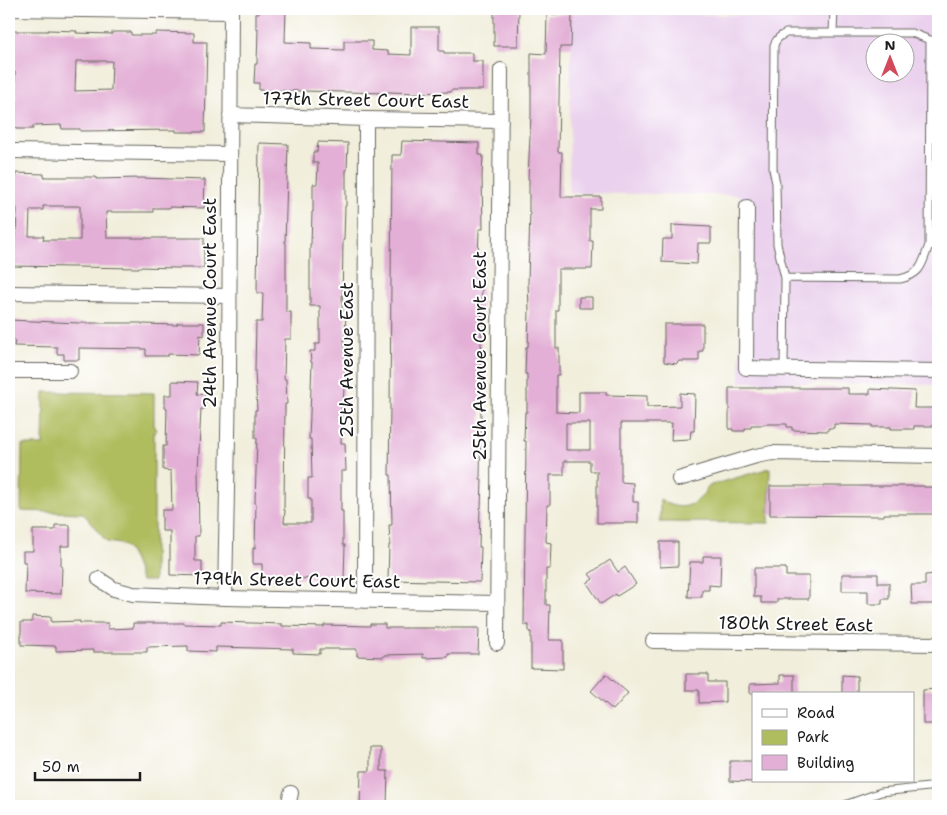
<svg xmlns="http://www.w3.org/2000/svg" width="947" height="815" font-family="'Shantell Sans',sans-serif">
  <rect width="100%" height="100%" fill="#fff"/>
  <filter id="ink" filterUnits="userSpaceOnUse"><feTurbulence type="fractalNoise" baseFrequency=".02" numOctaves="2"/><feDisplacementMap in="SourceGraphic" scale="10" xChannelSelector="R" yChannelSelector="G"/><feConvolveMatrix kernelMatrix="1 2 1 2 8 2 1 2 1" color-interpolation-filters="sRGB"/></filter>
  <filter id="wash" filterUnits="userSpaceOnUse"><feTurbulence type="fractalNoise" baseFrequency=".0096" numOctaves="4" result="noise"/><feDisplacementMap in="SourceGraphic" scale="20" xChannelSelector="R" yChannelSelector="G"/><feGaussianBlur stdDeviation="1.12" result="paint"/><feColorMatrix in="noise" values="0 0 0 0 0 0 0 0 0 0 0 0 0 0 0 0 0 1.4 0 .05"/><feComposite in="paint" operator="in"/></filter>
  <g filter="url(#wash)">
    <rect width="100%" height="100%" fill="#f1eedb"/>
    <path fill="#ead1ed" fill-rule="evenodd" d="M824,9H938V385L740,382V195L569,193L571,51V13L823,16ZM874,42H904V72H874Z"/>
    <path fill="#b0bd5f" stroke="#666c3e" d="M44,392L154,393V427L156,430L154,432V581H141C138,571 132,551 123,545C119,543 112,543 107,542L83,513L21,511L22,445H43Z
      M770,468L769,523L660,522V499C673,509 689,510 701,497C705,493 706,488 711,485Z"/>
    <g id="blocks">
      <path fill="#e3afd6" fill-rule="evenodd" d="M260,9H286L285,42L311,43V49L344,50V41H372V50L388,51V54L411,55V27H439V51H444V53H472V61H483V90H451V92L418,93L388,92L387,93L259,90V83H254L255,64H257L258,28H256V13H260Z
        M494,9H519L518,46H494Z
        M547,14H572L571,47H560L558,152H562L561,197H601V209H590V241H593L592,269H558V310H556V348H559V375H556V412L579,413V392H606V395L647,396V407L680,406V393L695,394L694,431H691L690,439L671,440L672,423H621V482L633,483V502H638V523H597V471H590V461H564V475H550V505H547L546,542L551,543L550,569H546V605H550L549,640H563V669L531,668V632H529V625H524L526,441H524L525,412H527V374H525L526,347H528L529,310L528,282L530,212H529V179H528L531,115V53L546,54ZM566,423H590V450H566Z
        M48,30L77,31L76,33L112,34V32H131V35H156V32L194,33V42H207L205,132H176V130L80,131V129H62L61,125L33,126V129H16V127L9,128V99H16L15,72H9V31H48ZM76,61H112L111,90L75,91Z
        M402,141L479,143V155H483L482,176L483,229H479L478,260H482V280L481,346H482V363H480L481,418L480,479H482L481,508H480L479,547H481L480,582L388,580L389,545H390L389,525H392L391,475H389L390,407L392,155H401Z
        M318,142L348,143L347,170H346V206H345L344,240H343L342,311H346L345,339H344L345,371L343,405H342L341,443H345L346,471H341V511H343V545H345L344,579L262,578V564H253V548H255L256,503H255L257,438H255V410H257L255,371L256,322H262L263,293H257L259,143L288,144L285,243H286V312H291V339H285L284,379H286L287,404H285L284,510H285L284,523H311V499H308V478H312L311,439H309L312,362H311L310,351H315V344H320V306H310V244H311L312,212H313V184H317L318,163H313V152H317Z
        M16,173L44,174V177H96V179L141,178L205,180L204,208L169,207V208H153V212H106L107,238H204V268H177L139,267V268L9,266V236H16L17,209L16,207H9V176H16ZM43,206H80V240H43L44,236H29L30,210H43Z
        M672,225L711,227V243H698L697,264L662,262L663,239H672Z
        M579,297H592V308H579Z
        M9,320L79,323H142V324L177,325V323H204V336L200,335L199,355L168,354V356H146V349L79,348V360H64V354H57V347L14,346L15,340H9Z
        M664,324H703V351H699V361H679L676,364L664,362Z
        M172,381L198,382L197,394L205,395V409H201L198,471L199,536H195V561H202V576L170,575V531H162V510H172L171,471L163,470V446H166L167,408H165V395H172Z
        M729,388H848V394H870V389L915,391L914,408H938V426H914V429H891V427H872V425L834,424V428H828V431L792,430V427H787V424H764V425H751V428H745V431H733V429H729Z
        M770,486H924V487H938V514H884V516L770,515Z
        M55,525H70V546H61V567H62L61,594L25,593L26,562H23V551H33V530H55Z
        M660,542H678V566L660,567Z
        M703,556H721L720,586L709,585V590H702V597H688L690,562H703Z
        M610,560L618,572L625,567L636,584L617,596L616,594L601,604L587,583L593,579L589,574Z
        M754,568H786V576H809V599H777V603H761V597H754Z
        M842,574H878V583H889V599H882V604H868V591H842Z
        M938,574V601H935V604H912L911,585H925V575Z
        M32,616L51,617V622L80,621V623H108V629L133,628V623H184V624L221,625V622L251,623L282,624V626L324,627V625L370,626V624H385V628H479L478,654H448V657L423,658V654L384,655V657L357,656V649H320V654L293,653V649L216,647V652L188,651V646L147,647V652H93V650L56,651V646L21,645V622H32Z
        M606,674L628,693L613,710L591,691Z
        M686,674H708V682H725V702L699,703V690H686Z
        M780,675H794V694H750V684L780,683Z
        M842,675L857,676V694H842Z
        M938,689V712H935L936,724H923V690Z
        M370,748H381V771H388L387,806H360L361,771H370Z
        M730,761H753V782L730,781Z"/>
    </g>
  </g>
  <g filter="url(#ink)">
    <use href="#blocks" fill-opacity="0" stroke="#67665f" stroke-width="1"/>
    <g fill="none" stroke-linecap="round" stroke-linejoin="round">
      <defs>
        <path id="service" d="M833,33L834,9
          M930,40L929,245L938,246
          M785,278L900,279C922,274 922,264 929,245
          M784,369L785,278L777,244L776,183L773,169L774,45C777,38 780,36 786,33H912L930,40H938
          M842,806L881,792L938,786"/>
        <path id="minor" d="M9,9L231,12
          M230,115L366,119L501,121
          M9,151L230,154
          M747,207L746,368L938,371
          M9,293L229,296
          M9,371H70
          M679,479L756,456L772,453L938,456
          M99,579L114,589L133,594L225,598L497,603
          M225,598L229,380L231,9
          M365,601L366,119
          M653,641L938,644
          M497,643L501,70
          M288,806L291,793"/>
      </defs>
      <use href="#service" stroke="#67665f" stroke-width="9"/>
      <use href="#minor" stroke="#67665f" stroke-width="16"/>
      <use href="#service" stroke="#fff" stroke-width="7"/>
      <use href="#minor" stroke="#fff" stroke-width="14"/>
    </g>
  </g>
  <g text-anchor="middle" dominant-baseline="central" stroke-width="4" stroke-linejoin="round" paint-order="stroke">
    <g font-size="18" fill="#1c1c1c" stroke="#fff">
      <text transform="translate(366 100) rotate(1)">177th Street Court East</text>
      <text transform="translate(210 303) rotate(-90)">24th Avenue Court East</text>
      <text transform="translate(480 356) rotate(-90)">25th Avenue Court East</text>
      <text transform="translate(347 360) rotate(-90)">25th Avenue East</text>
      <text transform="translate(297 580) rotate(1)">179th Street Court East</text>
      <text transform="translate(796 624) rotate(1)">180th Street East</text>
    </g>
  </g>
  <rect width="947" height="815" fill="none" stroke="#fff" stroke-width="30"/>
  <rect x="752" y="692" width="162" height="90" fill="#ffffff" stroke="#a4a4a4"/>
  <rect x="762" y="709" width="25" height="8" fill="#ffffff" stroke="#a4a4a4"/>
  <text x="797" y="718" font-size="15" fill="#1c1c1c">Road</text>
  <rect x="762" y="730" width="25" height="15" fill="#b0bd5f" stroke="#a4a4a4"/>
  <text x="797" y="742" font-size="15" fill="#1c1c1c">Park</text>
  <rect x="762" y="755" width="25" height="15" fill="#e3afd6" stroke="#a4a4a4"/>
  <text x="797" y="768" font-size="15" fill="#1c1c1c">Building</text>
  <g transform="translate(890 58)"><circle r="24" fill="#ffffff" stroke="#a4a4a4"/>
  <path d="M0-4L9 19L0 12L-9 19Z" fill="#d1495b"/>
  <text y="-8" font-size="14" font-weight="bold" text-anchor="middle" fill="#1c1c1c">N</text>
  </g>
  <path d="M35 772v8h105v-8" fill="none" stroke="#1c1c1c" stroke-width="2.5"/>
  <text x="42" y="772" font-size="15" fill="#1c1c1c" stroke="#ffffff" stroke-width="4" paint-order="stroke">50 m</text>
</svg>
